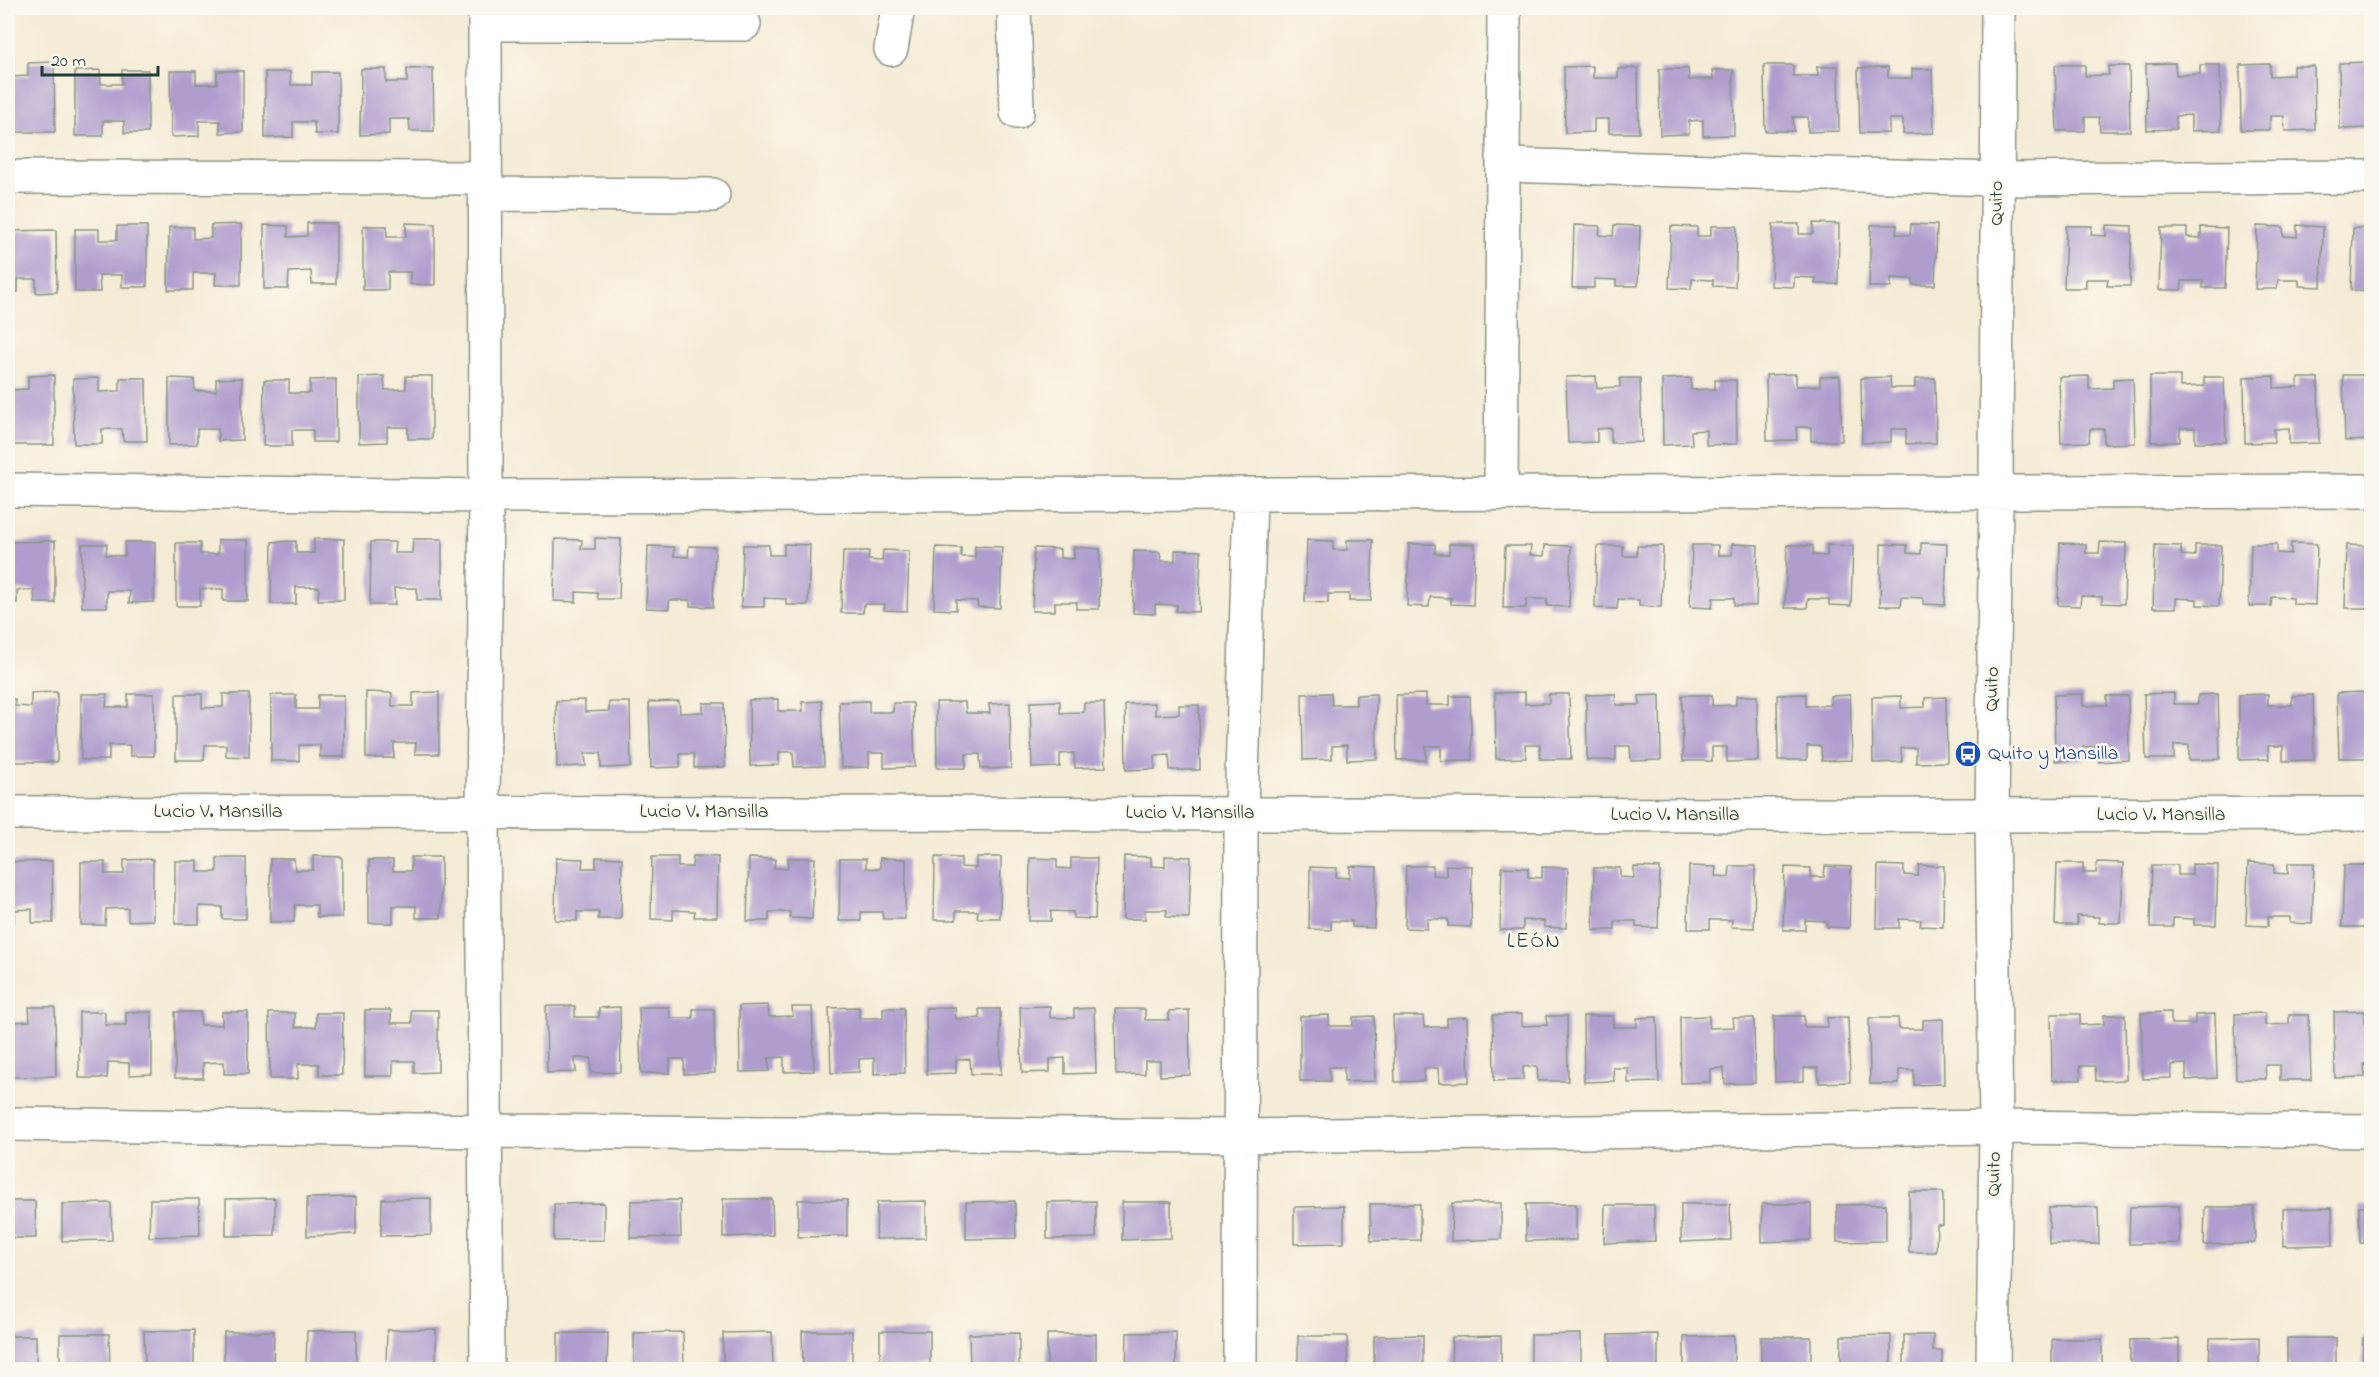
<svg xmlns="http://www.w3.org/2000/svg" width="2379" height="1377" font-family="'Indie Flower',sans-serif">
  <rect width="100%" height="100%" fill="#fbf7ec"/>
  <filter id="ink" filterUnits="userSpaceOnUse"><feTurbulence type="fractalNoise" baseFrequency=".0167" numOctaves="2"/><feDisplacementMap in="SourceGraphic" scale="12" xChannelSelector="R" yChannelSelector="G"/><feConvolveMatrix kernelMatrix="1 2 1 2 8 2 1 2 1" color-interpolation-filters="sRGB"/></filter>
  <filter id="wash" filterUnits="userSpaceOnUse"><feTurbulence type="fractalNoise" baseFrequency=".008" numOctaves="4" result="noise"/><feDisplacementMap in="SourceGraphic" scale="24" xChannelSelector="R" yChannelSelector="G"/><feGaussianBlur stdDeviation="1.35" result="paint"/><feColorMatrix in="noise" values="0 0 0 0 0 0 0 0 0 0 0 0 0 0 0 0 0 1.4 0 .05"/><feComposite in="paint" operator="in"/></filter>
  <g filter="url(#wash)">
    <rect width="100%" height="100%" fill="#f4ebd5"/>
    <g id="blocks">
      <path fill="#af9dce" d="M54,62L55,132H8V70H13L12,77L28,76V63Z
        M2368,62L2369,74H2372V115H2369V128L2340,129L2339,63Z
        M2175,63L2176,75L2200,74V65H2220L2221,130L2191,131V115L2176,116V129L2147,130L2146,64Z
        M2270,64V76L2293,75V66H2314L2315,130L2285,131L2284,116H2270V130H2241L2240,65Z
        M1764,65H1793V76H1818L1817,67L1838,66L1839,131L1808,132V117H1793L1794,131H1765Z
        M2055,65H2085V76L2109,75L2108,66H2129L2130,131H2100L2099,117H2085V131H2057Z
        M1593,66V78H1618V69L1638,68L1639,133H1609V119H1594V132L1565,133L1564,67Z
        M1888,67V78H1912V69H1932L1934,133L1903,134V119H1889V133H1860L1858,68Z
        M433,68L434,131H410L409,119H389V134L360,135L361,69H386V82H407V69Z
        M1659,69H1688L1689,80L1713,79L1712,70H1733L1734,135L1703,136V120L1689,121V134L1660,135Z
        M100,70L101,84H122V70H148V133H124V121H103V136H75V71Z
        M170,71H196V84H217V71H243V132L220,133V121H199V136L171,137Z
        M265,72H290L291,85H312V72H338V134H315L314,122H293V137L265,138Z
        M307,223H336V284H312L311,271L289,272L288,289H264V225L288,226V237L307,236Z
        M406,223L435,224V285L410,284V272H388V290H363V226H387V237H406Z
        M1813,223L1839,224L1838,284H1815L1816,278L1794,277V287L1771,286L1773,224H1799V234H1813Z
        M241,224V285H215L216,273H193V290H168L169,227H193V239L211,238V225Z
        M1911,224L1937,225L1935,285H1913V279L1891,278V287H1869L1871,225H1897L1896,234L1910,235Z
        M1574,225L1600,226L1599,235L1613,236L1614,225L1640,226L1638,286H1616V280L1594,279V288H1572Z
        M2106,225L2132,226L2130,286H2107L2108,279H2086V288H2064L2066,226H2092L2091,235L2106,236Z
        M2297,225L2323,227L2321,287L2299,286V280H2278L2277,289H2255L2257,226L2283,227V236L2297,237Z
        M117,226H147V287H122V275H99L100,292H75V229H99V240H117Z
        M1671,226L1697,227V236H1711V226H1737L1735,287L1713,286V280L1692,279L1691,289L1669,288Z
        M2201,227L2227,228L2225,288H2203V281H2182L2181,290H2159L2161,228H2187V237L2201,238Z
        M2353,228H2372V291L2351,290Z
        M56,230L57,292L36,293V279H18V292H8V231Z
        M1796,374V386H1820V377L1840,376L1842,441H1811V427H1796L1797,440L1767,441L1766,375Z
        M54,375V445H8V383H12V390L28,389V376Z
        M2343,375H2372V440L2345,441Z
        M384,376L385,390L406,389V376H432V439H408V427H387V442L359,443V377Z
        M1596,376L1597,388L1620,387V378H1640L1642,442L1611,443V428L1597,429V442L1568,443L1566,377Z
        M2089,376V389L2113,388V379L2133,378L2135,443L2104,444V429H2090L2089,442L2061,443L2059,377Z
        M2150,376H2180V387L2204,386V377H2224L2226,442H2195V428H2180V442H2151Z
        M2274,376V388L2298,387V378H2318L2319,443L2289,444V428L2274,429V442L2245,443L2244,377Z
        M1890,377L1891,388H1915V379L1935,378L1936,443L1906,444V429H1891V442L1862,443L1861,378Z
        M99,378V392L120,391V378H146L147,441H123L122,429H102V444H74L73,379Z
        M169,378L194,379L195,391H216V379L242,378V440L218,441V429H197V444L169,445Z
        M1691,378V390L1715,389V380H1736L1737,444L1706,445V430L1691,431L1692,444L1663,445L1662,379Z
        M336,379V442H313V430H292V446H263L264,380H289V393H310V380Z
        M595,538L621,539L619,599H598L597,593L576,592V602L554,601L555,539L582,540L581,549H595Z
        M314,539H344V600H318L319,587H296V604H271L272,542L296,541V553H314Z
        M413,539H442V600H417V588H394L395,605H370L371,542H395L394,553H412Z
        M218,540H248V601H223V589H200V606H176V543H200V554H218Z
        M1307,540L1333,541V550H1347V540H1373L1371,601H1349V594H1328V603L1305,602Z
        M55,541V603H35L34,590H17V603H8V542Z
        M125,542H155L154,602L129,603L130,591H107V607H82V544H107L106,555L125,556Z
        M2100,542L2126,543L2124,604L2102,603V597L2081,596L2080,606L2058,605L2060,543L2086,544V553H2099Z
        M1921,543L1947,544L1945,605L1923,604V598L1902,597L1901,606H1880L1881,544L1907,545V553L1921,554Z
        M2291,543L2317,544L2315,605L2293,604V598L2272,597L2271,606H2249L2251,544H2277V553L2291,554Z
        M784,544L810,545L808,605H786V599L764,598V607H741L743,545H769V555H784Z
        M1409,544H1435V554H1449V544H1475L1473,605L1451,604V598L1430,597L1429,607L1407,606Z
        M1732,544L1758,545L1756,606L1734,605V598H1713L1712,608L1690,607L1692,545H1718V555H1732Z
        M1545,545L1571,546L1569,607L1547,606V599H1526V608H1503L1505,546H1531L1530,555L1544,556Z
        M1787,545L1813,546V555L1827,556V545L1853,546L1851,606L1829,605V599H1808L1807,608H1785Z
        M2155,545L2181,546V555L2195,556V545H2221L2219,606L2197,605V599L2176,598V608H2153Z
        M2347,545L2372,546V599H2368V608H2345Z
        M648,546L674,547V556L688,557L689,546L715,547L713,607L690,606V600H669V609L646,608Z
        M975,546L1002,547L1000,608L978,607L977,601L956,600V610L934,609L936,547L961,548V557H975Z
        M1597,546H1623V556H1637V546H1663L1661,607L1639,606V600L1618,599L1617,609L1595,608Z
        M1074,547L1100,549L1099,609H1076L1077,602H1055V611H1032L1034,548L1060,549V558L1074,559Z
        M883,550L909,551L907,611L884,610L885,604H864L863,613H841L843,551H869L868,560L882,561Z
        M1175,550L1201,551L1199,612L1176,611L1177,605L1155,604V614L1133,613L1134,551L1160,552L1161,561H1175Z
        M57,692V762H8V700L15,699V706L31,707V693Z
        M366,692L392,693V706H413V693L439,692V754H415L416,743H394V758H366Z
        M1525,692V704L1549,703V694H1569L1571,759H1540V745H1525L1526,758L1496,759L1495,693Z
        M2367,692V704H2372V745H2367L2368,758H2339L2337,693Z
        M1331,693L1332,705H1356V695L1376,694L1377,759L1347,760V745L1332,746V759L1303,760L1302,694Z
        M2174,693V704H2198V695L2218,694L2220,759L2189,760V745H2174V759H2146L2144,694Z
        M81,694H107L106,707H128V694H154V756H130V745H109V760H81Z
        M176,694H202V708L223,707V694H249V757L226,756V745H205L204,760H176Z
        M1426,694V705H1450V696H1470L1472,760L1441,761V746H1426V760H1397L1396,695Z
        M1615,694L1616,705H1640L1639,696L1660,695L1661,760L1631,761L1630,746H1616V760H1587L1586,695Z
        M1806,694V706L1831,705L1830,696L1850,695L1852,760L1822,761L1821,746H1807V760H1778L1777,695Z
        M2083,694V706L2107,705V696H2128L2129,760L2099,762V746L2083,747L2084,760L2055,761L2054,695Z
        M2268,694V705H2292V696L2313,695L2314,760L2283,761V746H2268L2269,759L2239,760V695Z
        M271,695H296V709H318V695H344V757H320V745H299V761H271Z
        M1682,695H1712V706L1736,705V696H1757L1758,761L1727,762V747H1712V761H1683Z
        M1901,696V708L1925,707V698L1946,697L1947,762L1916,763V748H1901L1902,762L1873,763L1872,697Z
        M778,699V711H803L802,702L822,701L824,766L794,767L793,752H779V765L750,766L749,700Z
        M585,700V712L609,711V702H630L631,767L601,768V753H585L586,766L557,767L556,701Z
        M679,701L680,713L703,712V703H724L725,767L694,768V754H680V767L651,768L649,702Z
        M869,701V712H893V703H913L915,767L884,768V753H869V767L841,768L839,702Z
        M1060,701V713L1084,712V703H1104L1106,767L1075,768L1074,753L1060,754V767L1032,768L1030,702Z
        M936,702H965L966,713H990L989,704L1010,703L1011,768L981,769L980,754H966V768H937Z
        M1155,703V715L1179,714V705H1199L1200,770H1170L1169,755L1155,756V769L1126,770L1125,704Z
        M313,856L342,857V917H317V905H295L294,922H270V859H294L295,870H313Z
        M693,856L718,857L717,917H694L695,911L673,910V920L651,919L652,857H678V867H692Z
        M1124,856L1151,857V866L1165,867V856L1191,857L1189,918L1166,917L1167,910H1145V919H1123Z
        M411,857H441V918H416V906H393V923H369V860H393V871H411Z
        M596,857L622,858L621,919H598L599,912H577V921L555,920L556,858L583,859L582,868H596Z
        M935,857L961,858V867L976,868V857H1001L1000,918H977L978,911H956V920H934Z
        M217,858H246V919H222V907L199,906V924H175V861H198V872H217Z
        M749,858L775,859L774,868L788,869V858H815L812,919L790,918V912H769V921H747Z
        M880,858L906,859L905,919H883L882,912H861V921H839L840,859H866V868L880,869Z
        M1030,858L1057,859V868L1071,869V858H1097L1095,919L1073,918V912L1051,911V921H1029Z
        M153,859V920L128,921V908L106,909L105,925H81V862H105V874H124V860Z
        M52,861L53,923H32V909L14,910V923L8,922V862Z
        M2097,862L2123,863L2121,923H2099V917L2077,916V925H2055L2057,863H2083V873H2096Z
        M2248,863L2274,864V873L2288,874V863H2314L2312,924L2290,923V917H2268V926L2246,925Z
        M2192,864L2218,865L2216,925H2194V919L2173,918V927H2150L2152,865H2178V875H2192Z
        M1446,865L1472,866L1471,927L1448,926V919H1427V929L1405,928L1406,866H1433L1432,875L1446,876Z
        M1878,865L1904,866V875L1918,876L1919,865L1944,866L1943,927L1920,926L1921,920L1899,919V928H1877Z
        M2344,865H2370L2372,918H2365L2364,927H2342Z
        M1350,866L1377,867L1374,928L1352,927V921H1331V930L1309,929L1310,867L1337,868L1336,877L1350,878Z
        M1689,866L1716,867L1715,876L1729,877L1730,866H1755L1754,928L1731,927L1732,920H1710V929H1688Z
        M1825,866L1851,867L1849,928L1827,927L1826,921L1805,920V930H1783L1785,867L1811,868L1810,877H1824Z
        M1502,867L1528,868V877L1542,878V867L1568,868L1566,928L1544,927V921L1523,920V930H1500Z
        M1634,867L1660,868L1658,928L1636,927V921H1615V930H1593L1594,868H1620V877L1634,878Z
        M768,1005L769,1017L793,1016L792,1007H812L814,1071L784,1072V1057L769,1058V1071L740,1072L739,1006Z
        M546,1006H575V1017H599V1008L620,1007L621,1072L591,1073V1058H575L576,1072L547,1073Z
        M1050,1006V1018H1074V1009L1094,1008L1096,1073L1065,1074V1058L1050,1059V1072L1022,1073L1020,1007Z
        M29,1007H55L56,1076L8,1077V1015H14V1022L30,1021Z
        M639,1007H669L670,1018H693V1009H714L715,1073L684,1074V1059H670V1073H641Z
        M859,1007V1018H883V1008H904L905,1073L874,1074V1058L859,1059V1072L831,1073L829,1008Z
        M955,1007L956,1019L980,1018L979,1009H1000L1001,1074H971L970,1059L956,1060V1073L927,1074L926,1008Z
        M1115,1009H1145V1020H1169V1011L1189,1010L1190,1075L1160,1076V1061H1145V1074L1116,1075Z
        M365,1010H391V1023H412L411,1010H438V1072L414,1073V1061H393V1076H365Z
        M2364,1011V1023H2372V1064H2364L2365,1077L2335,1078L2334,1012Z
        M79,1012H105V1025H126V1012H152V1074L129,1075V1063L108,1062L107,1078H79Z
        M175,1012H200L201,1025H222V1012H248V1074H224V1062L203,1063V1078H175Z
        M2171,1012V1024H2195V1015L2215,1014L2217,1078L2186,1080V1064L2171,1065V1078L2143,1079L2141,1013Z
        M269,1013H295V1027H316V1013H343L342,1075H319V1064H298V1079H270Z
        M2265,1013V1025L2289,1024V1015H2309L2311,1080H2280V1065H2265L2266,1079H2236L2235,1014Z
        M1522,1014V1026L1547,1025L1546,1016H1567L1568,1081H1538L1537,1066L1523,1067V1080L1494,1081L1493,1015Z
        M2051,1014H2080V1025L2104,1024V1015H2125L2126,1080L2096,1081L2095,1066H2080L2081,1080H2052Z
        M1329,1015V1026H1353V1017L1374,1016L1375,1081L1344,1082V1067H1329L1330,1081H1300V1016Z
        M1393,1016H1423L1424,1027H1447V1018L1467,1017L1469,1082L1439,1083L1438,1068H1424V1081L1395,1082Z
        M1583,1016H1613V1027H1637V1018L1657,1017L1659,1082L1628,1083V1068H1613L1614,1081L1584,1082Z
        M1709,1016V1028L1734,1027L1733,1018H1754L1755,1083L1725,1084L1724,1068L1710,1069V1082L1681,1083L1680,1017Z
        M1774,1016H1804V1027H1828L1827,1018L1848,1017L1850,1082L1819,1083L1818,1068H1804V1081L1775,1082Z
        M1869,1018H1898L1899,1029H1923V1020L1943,1019L1944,1084L1914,1085V1070H1899V1084H1870Z
        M1909,1192H1943V1225H1937L1936,1252H1909Z
        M356,1197V1234L307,1236V1198Z
        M275,1198V1235L226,1236V1199Z
        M431,1198V1235L381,1236L382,1199Z
        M150,1199H199L200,1235L149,1237Z
        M723,1199H772L773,1235L723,1237Z
        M680,1200L681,1237L630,1238L631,1201Z
        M798,1200H847V1236L798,1237Z
        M8,1201H35L36,1238H8Z
        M926,1201V1238L876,1239L877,1202Z
        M1015,1201L1016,1238L966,1239V1202Z
        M1096,1201V1238L1047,1239V1202Z
        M1122,1202H1171V1238L1122,1240Z
        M111,1203L112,1240L62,1241V1204Z
        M604,1203V1240L554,1241V1204Z
        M1452,1203H1501V1239L1451,1241Z
        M1370,1204H1420V1240L1371,1241Z
        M1526,1204H1576V1240L1526,1241Z
        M1681,1204H1730L1731,1240L1681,1242Z
        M1762,1204H1811V1240L1762,1242Z
        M1886,1204V1241L1837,1242V1205Z
        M1605,1205H1654L1655,1241L1604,1243Z
        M1344,1206V1243L1294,1244V1207Z
        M2179,1206V1243L2129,1244L2130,1207Z
        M2359,1206H2372V1243H2360Z
        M2098,1207L2099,1244H2049V1208Z
        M2205,1207H2254L2255,1243L2204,1245Z
        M2332,1208L2333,1245L2283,1246V1209Z
        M436,1329V1366L386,1367L387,1330Z
        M194,1330V1367L145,1368L144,1331Z
        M356,1330V1367L306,1368L307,1331Z
        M274,1331L273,1367L224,1369V1332Z
        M802,1331H852V1367L803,1368Z
        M880,1331H930V1367L880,1368Z
        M683,1332L684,1369L634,1370V1333Z
        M772,1332L773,1369L723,1370V1333Z
        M1176,1332V1369L1126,1370L1127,1333Z
        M558,1333H608L607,1369L558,1370Z
        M1019,1333V1370H970L969,1334Z
        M60,1334H109L110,1370H60Z
        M1047,1334H1096V1370H1047Z
        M1581,1334V1370H1531V1335Z
        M1658,1334V1370H1609V1335Z
        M1423,1335V1370H1374V1336Z
        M1891,1335V1370H1841V1336Z
        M1904,1335H1933V1351H1942V1370H1904Z
        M8,1336H36V1370H8Z
        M1298,1336H1347L1348,1370H1298Z
        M1501,1336V1370H1451L1452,1337Z
        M1734,1336V1370H1684V1337Z
        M1761,1337H1811V1370H1761Z
        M2259,1337V1370H2209L2210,1338Z
        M2287,1338H2336V1370H2287Z
        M2363,1338H2372V1370H2363Z
        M2052,1339H2102V1370H2052Z
        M2179,1339V1370H2130V1340Z"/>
    </g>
  </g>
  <g filter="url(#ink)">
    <use href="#blocks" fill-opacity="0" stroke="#8a9484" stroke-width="1.5"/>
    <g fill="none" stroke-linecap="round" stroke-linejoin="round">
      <defs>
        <path id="minor" d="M485,8L486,496L483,811L487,1370
          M1014,8L1017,112
          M485,24H744
          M891,49L898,8
          M1503,165L1998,179L2372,177
          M8,177L486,178
          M486,194L713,195
          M8,490L486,496L2372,491
          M1501,492L1504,8
          M8,813C796,810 1584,818 2372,814
          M8,1124L486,1131L1241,1136L1996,1127L2372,1131
          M1240,1370L1241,814L1250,496
          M1993,1370L1996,1127L1992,816L1996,494L1998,8"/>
      </defs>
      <use href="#minor" stroke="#8a9484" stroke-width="36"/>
      <use href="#minor" stroke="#fff" stroke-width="33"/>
    </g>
  </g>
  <defs>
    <symbol id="bus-disc" viewBox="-11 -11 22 22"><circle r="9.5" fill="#1a4fb4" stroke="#fbf7ec"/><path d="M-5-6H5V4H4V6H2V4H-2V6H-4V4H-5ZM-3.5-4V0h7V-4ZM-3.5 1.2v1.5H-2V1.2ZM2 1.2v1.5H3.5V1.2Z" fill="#fff"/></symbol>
  </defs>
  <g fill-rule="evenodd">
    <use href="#bus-disc" x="1953" y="739" width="30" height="30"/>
  </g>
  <g text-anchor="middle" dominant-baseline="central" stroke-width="5" stroke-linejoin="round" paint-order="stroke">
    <g font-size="20" fill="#1f3d34" stroke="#fbf7ec">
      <text transform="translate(1997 203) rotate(-90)">Quito</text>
      <text transform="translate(1993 689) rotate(-89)">Quito</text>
      <text x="218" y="812">Lucio V. Mansilla</text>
      <text x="704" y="812">Lucio V. Mansilla</text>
      <text x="1190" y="813">Lucio V. Mansilla</text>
      <text x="1675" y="815">Lucio V. Mansilla</text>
      <text x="2161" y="815">Lucio V. Mansilla</text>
      <text transform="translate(1995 1174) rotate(-89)">Quito</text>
    </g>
    <g font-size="20" fill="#164399" stroke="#fbf7ec" text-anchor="start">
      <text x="1988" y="754">Quito y Mansilla</text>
    </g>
    <g font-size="21" letter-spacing="1.5" fill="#1f3d34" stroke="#fbf7ec">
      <text x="1534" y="942">LEÓN</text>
    </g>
  </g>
  <rect width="2379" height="1377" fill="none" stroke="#fbf7ec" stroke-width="30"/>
  <path d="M42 66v9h116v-9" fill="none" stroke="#1f3d34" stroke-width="3"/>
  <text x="51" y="66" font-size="18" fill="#1f3d34" stroke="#fbf7ec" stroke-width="4.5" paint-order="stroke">20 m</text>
</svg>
